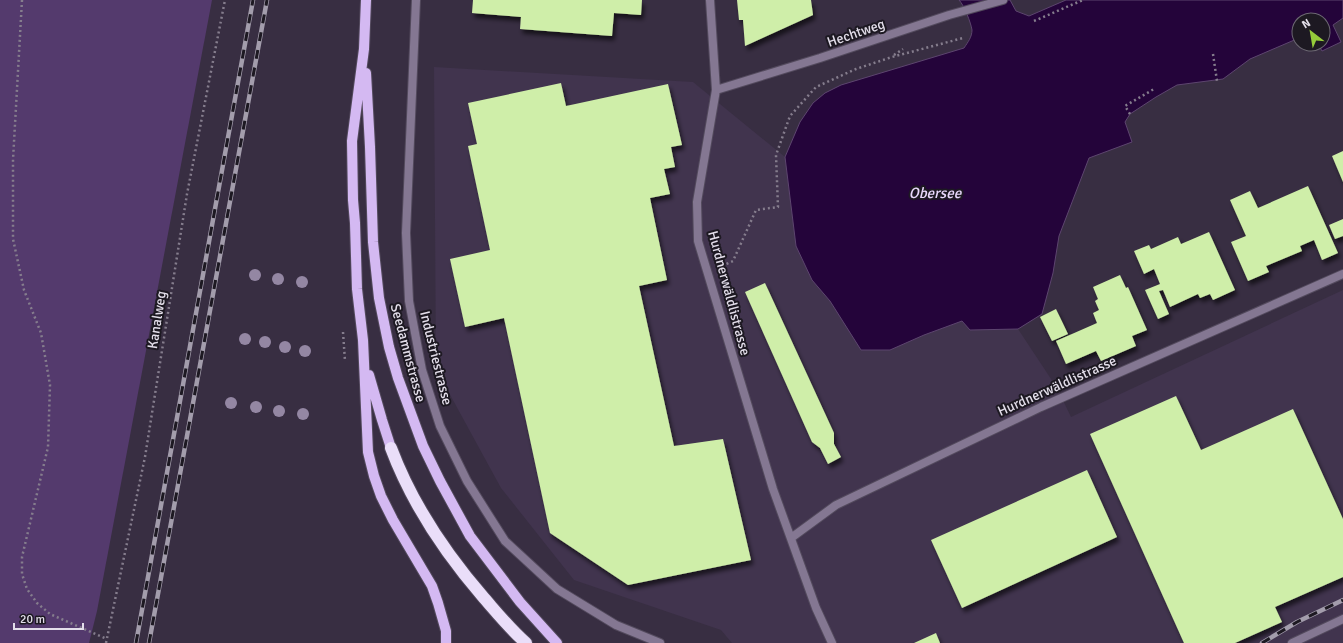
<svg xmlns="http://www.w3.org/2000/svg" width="1343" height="643" font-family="Signika,sans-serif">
  <defs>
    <filter id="shadow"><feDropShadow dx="2.5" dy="4.5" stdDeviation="2" flood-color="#0009"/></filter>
  </defs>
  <rect width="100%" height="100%" fill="#382e42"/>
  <path fill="#41344e" d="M434,67L693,82L785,157L796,246L812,280L830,301L890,350L924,335L962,321L970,330L1018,329L1057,388L1071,417L1343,290V643H732L721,630L574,580L501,488L436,369Z"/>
  <path fill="#543a6d" d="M0,0H212L97,611L89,643H0Z"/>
  <path fill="#24043a" stroke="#5d456f" d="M959,0H1010L1016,11L1029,16L1066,0H1343V18L1333,25L1341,42L1322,51L1318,44H1323V20H1299V38L1250,59L1223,79L1177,85L1156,97L1130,114L1125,122L1132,142L1089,158L1059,236L1053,273L1042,314L1018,329L970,330L962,321L924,335L890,350H861L830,301L812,280L796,246L785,157L800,122L813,103L825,93L841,85L964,48C968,42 972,37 972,30C971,23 964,5 959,0Z"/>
  <path fill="#cfeea9" filter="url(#shadow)" d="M473,0H642L641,15L614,13L612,36L520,29L521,17L472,13Z
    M737,0H811L813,15L745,46L743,20H739Z
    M561,83L566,106L668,84L682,145L671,147L675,167L664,169L670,194L650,198L667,280L639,286L674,446L723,439L751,560L628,585L550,533L504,318L465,327L450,259L490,250L468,146L477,144L468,103Z
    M1343,151V182L1332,156Z
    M1308,186L1338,253L1322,260L1314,240L1300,246L1302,251L1266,266L1269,272L1248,281L1231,242L1246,236L1230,200L1250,191L1258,208Z
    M1343,219V236L1335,239L1329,225Z
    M1209,232L1235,290L1213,300L1210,294L1200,298L1198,294L1170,307L1163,290L1159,291L1169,314L1158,319L1145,290L1160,284L1154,269L1144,274L1134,251L1149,245L1151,249L1178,237L1181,244Z
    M1120,275L1126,288L1128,287L1147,330L1132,336L1136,346L1101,361L1096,351L1066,364L1056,341L1097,323L1093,313L1099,310L1095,301L1098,299L1093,287Z
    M765,283L834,433V444L841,457L828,464L820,448L812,442L745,292Z
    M1056,309L1068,334L1052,341L1040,317Z
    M1176,396L1201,450L1293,409L1343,519V577L1275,607L1282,622L1235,643H1184L1090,434Z
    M1087,470L1117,537L962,608L931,540Z
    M936,633L940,643H914Z"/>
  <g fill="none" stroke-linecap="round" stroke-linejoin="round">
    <defs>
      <path id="street" d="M416,0L406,233L409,301L422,370L440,426L467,481L505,541L557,589L616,625L660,643
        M710,0L716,90L697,202L698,241L773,489L816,608L832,643
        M716,90L820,58L949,15L1003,0
        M791,538L836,505L1041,407L1343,274
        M1292,643L1343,619"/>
      <path id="primary" d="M366,0L364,49L352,141L353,200L355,223L357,289L363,340L368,452L374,476L381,496L393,520L432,586L438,603L446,631V643
        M366,73L370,147L373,242L379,298L389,347L398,378L423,446L440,481L470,536L520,602L557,643
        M369,375L382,420L391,448"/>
      <path id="highway" d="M391,448C412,504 445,553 484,598C498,614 511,630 526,643"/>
    </defs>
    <use href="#street" stroke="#534a5d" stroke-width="10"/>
    <use href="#primary" stroke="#534a5d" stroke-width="12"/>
    <use href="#highway" stroke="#534a5d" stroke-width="14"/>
    <path stroke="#857d8d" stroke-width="2.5" stroke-dasharray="2 3" stroke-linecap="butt" d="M22,0L13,160V239L24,290L41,333L50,385L48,447L22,557V574L27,589L37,603L50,614L107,639
      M1034,21L1083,0
      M1213,54L1217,81
      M894,55L903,49
      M1130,114L1125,106L1154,89
      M722,266L733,261L756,210L778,207L776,155L790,116L816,87L856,69L892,57L963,38
      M343,332L345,361
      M106,643L145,457L187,194L225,0"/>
    <use href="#street" stroke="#847792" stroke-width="8"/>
    <use href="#primary" stroke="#d4b9f2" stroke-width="10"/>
    <use href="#highway" stroke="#eadef9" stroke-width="12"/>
    <defs>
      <path id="rail" d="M136,643L253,0
        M149,643L267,0
        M1262,643L1297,622L1343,600"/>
    </defs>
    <use href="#rail" stroke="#a39dac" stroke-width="4.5"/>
    <use href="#rail" stroke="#1d1922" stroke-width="3" stroke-dasharray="9" stroke-linecap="butt"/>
  </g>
  <g fill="#9487a3">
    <circle cx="255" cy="275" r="6"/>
    <circle cx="278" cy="279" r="6"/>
    <circle cx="302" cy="282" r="6"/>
    <circle cx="245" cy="339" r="6"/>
    <circle cx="265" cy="342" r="6"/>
    <circle cx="285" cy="347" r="6"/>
    <circle cx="305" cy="351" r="6"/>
    <circle cx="231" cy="403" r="6"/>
    <circle cx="256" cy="407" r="6"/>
    <circle cx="279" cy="411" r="6"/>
    <circle cx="303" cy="414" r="6"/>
  </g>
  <g text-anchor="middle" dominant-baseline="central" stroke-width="4" stroke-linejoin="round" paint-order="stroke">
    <g font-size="14" fill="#e3deea" stroke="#1d1922">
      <text transform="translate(856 33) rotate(-19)">Hechtweg</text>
      <text transform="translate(729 293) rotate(75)">Hurdnerwäldlistrasse</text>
      <text transform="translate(157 320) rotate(-81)">Kanalweg</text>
      <text transform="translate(408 353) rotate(75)">Seedammstrasse</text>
      <text transform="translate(436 358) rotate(76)">Industriestrasse</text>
      <text transform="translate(1057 386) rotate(-24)">Hurdnerwäldlistrasse</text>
    </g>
    <g font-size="15" font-style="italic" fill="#e9d8fc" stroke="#1d1922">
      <text x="935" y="193">Obersee</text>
    </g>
  </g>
  <g transform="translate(1311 32) rotate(329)"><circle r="19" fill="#1d1922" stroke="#6c6872"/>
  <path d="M0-3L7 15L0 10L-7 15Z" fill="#95cc3a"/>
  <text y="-6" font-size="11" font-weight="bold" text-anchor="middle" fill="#e3deea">N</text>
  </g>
  <path d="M14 623v6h69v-6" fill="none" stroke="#e3deea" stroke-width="2"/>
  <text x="20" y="623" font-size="12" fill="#e3deea" stroke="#1d1922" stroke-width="3" paint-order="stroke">20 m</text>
</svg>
